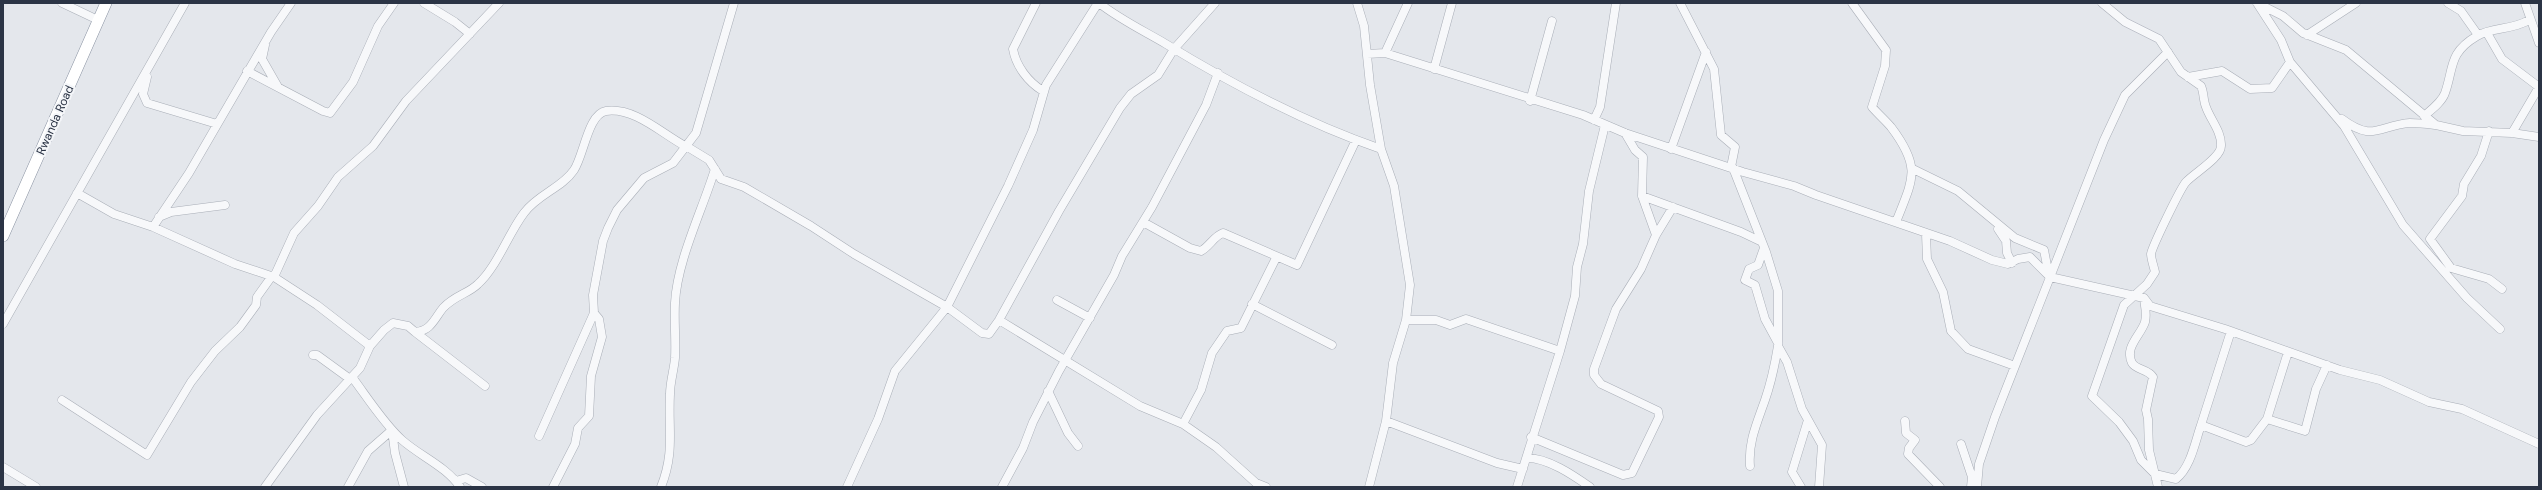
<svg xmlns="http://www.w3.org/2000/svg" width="2542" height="490" font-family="'DM Sans',sans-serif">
  <rect width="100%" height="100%" fill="#e4e7ec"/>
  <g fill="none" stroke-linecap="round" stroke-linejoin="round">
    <defs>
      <path id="minor" d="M62,3L98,20
        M424,3L455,22L470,34
        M1036,3L1013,49C1016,66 1028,82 1043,91
        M1099,3C1119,19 1144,31 1166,44C1235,86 1305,123 1381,149
        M1357,3L1364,26L1370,85L1381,149L1394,186L1410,285L1406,320L1393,363L1386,421L1369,487
        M1680,3L1714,69L1721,135L1735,147L1731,167
        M1852,3L1886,50L1885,66L1872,107C1878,114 1885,120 1891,127C1922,168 1913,179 1896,222
        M2102,3L2125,22L2159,39L2181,72L2201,86C2204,92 2203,100 2206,107C2210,119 2222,132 2221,146C2221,158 2194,173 2186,182C2180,189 2152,247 2151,254C2151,259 2154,267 2155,272L2147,284L2124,305L2092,396L2119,422L2133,441L2141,460L2155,474L2176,479C2191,467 2195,442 2201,425L2246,442L2251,440L2267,419L2305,431L2316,389L2327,365
        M2257,3L2281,40L2290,62L2344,126L2403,225L2467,298L2500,329
        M2257,3L2283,16L2303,33L2346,50L2436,125L2463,131L2512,133L2539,137
        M2448,3L2461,11L2478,35
        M2525,3L2539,43
        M2487,33L2502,59L2539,87
        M2307,35L2356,3
        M265,45L262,59L278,87
        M1385,53L1408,3
        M1367,54L1385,53L1583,115L1625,133L1743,172L1794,186L1816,195L1950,241L1992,260L2008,264L2018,259L2030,257L2050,277L2144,298L2150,306L2225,329L2340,370L2380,380L2429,402L2462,409L2539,444
        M1434,69L1452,3
        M247,71L323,111L330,113L353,82L378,26L394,3
        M147,77L143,94L147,103L217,124
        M2188,77L2222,71L2250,89L2272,88L2290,62
        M1530,101L1552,21
        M2424,116C2431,110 2442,102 2445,93C2454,68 2448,53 2477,36C2492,27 2513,30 2529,20
        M2342,119C2374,143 2379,125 2410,123C2418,123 2427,124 2435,125
        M1594,120L1600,107L1616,3
        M2489,131L2481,156L2464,184L2462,196L2430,239L2451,268L2489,279L2502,289
        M1625,133L1635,150L1643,157L1642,196L1656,235
        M2512,133L2539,87
        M686,146L709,160L721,179L744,187L811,226L854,254L947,307L982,333L989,334L999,320L1059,211L1120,108L1131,94L1158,75L1174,49L1215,3
        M1671,149L1706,52
        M1733,168L1766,252L1778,291V346L1787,362L1802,409L1822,445L1819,487
        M1913,169L1958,191L2015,238L2044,250L2049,276
        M77,193L114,214L153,227L235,264L274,277L317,305L370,346L360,368L317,415L265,487
        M1642,196L1741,232L1762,242
        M159,217L171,212L225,205
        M1143,222L1190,248L1201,251C1210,246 1214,236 1223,233L1297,265L1356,140
        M153,227L189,173L271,32L291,3
        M1998,229L2006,241L2007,253L2012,263
        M1926,234L1927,259L1943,292L1951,331L1968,349L2015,366
        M1764,248L1758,265L1749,269L1745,280L1755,285L1765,319L1778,343
        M274,277L294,233L318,206L338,177L373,146L406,101L499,3
        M2144,299C2145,306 2147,314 2145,322C2141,335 2124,347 2132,363C2136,370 2148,369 2153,377L2146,410L2148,419L2149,450L2158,487
        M1057,300L1090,318
        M1252,304L1332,345
        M999,320L1140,406L1183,424L1216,447L1256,483L1266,487
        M1406,320H1436L1450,325L1466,319L1560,351L1517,487
        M3,324L185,3
        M415,332L485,386
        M370,346L384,330L393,323L408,326L415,332C431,331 434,319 443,308C455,295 468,294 478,284C497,267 508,234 524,213C538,194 562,188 574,170C584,155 588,114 606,111C635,107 662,134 685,146
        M1560,351L1575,296L1577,267L1583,244L1589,191L1605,125
        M313,355H317L350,379
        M352,377C367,397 384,424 402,440C420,456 447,467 460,487
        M1048,391L1068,433L1078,446
        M62,400L147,455L191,382L215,351L240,327L256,305L257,297L272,276
        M2267,419L2288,352
        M1386,421L1497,463L1523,469
        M1905,421L1906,433L1915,440L1909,448L1908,454L1940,487
        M1183,424L1201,390L1212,353L1227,331L1241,328L1276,258
        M2201,425L2231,331
        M392,430L395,453L404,487
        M539,436L594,313L593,295L603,241L608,228L617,210L644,178L673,163L696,133L734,3
        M1531,437L1623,475L1632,473L1659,417L1658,411L1601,384L1594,375V369L1616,309L1641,269L1656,235L1673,207
        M1961,444L1972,477L1971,487
        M1527,458C1548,458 1573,475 1590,487
        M1750,466C1748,442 1757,423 1765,400C1771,383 1775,364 1778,346
        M3,467L36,487
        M456,481L466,478L482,487
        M348,487L368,451L392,430
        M553,487L575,444L578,428L589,416L591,376L602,337L599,319L594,313
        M661,487C675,452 668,430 670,394C670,382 674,370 675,358C676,340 674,322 675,303C677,261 702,211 715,169
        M847,487L878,419L895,371L947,307L1008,186L1033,130L1046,85L1098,3
        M1002,487L1023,448L1033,422L1059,371L1114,275L1122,256L1152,207L1206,105L1218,73
        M1801,487L1792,472L1808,420
        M1977,487L1979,464L1995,417L2104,140L2125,95L2168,52"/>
      <path id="highway" d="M3,236L106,3"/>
    </defs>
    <use href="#minor" stroke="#a9aeb7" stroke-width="9"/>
    <use href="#highway" stroke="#8b94a3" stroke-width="12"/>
    <use href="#minor" stroke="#f7f8fa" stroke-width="8"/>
    <use href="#highway" stroke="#fff" stroke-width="11"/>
  </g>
  <g text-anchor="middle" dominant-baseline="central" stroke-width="4" stroke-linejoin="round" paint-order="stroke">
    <g font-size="12" fill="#2b3445" stroke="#f4f6f9">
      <text transform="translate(55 120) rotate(-66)">Rwanda Road</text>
    </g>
  </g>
  <rect width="2542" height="490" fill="none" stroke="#2b3445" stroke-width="8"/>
</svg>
